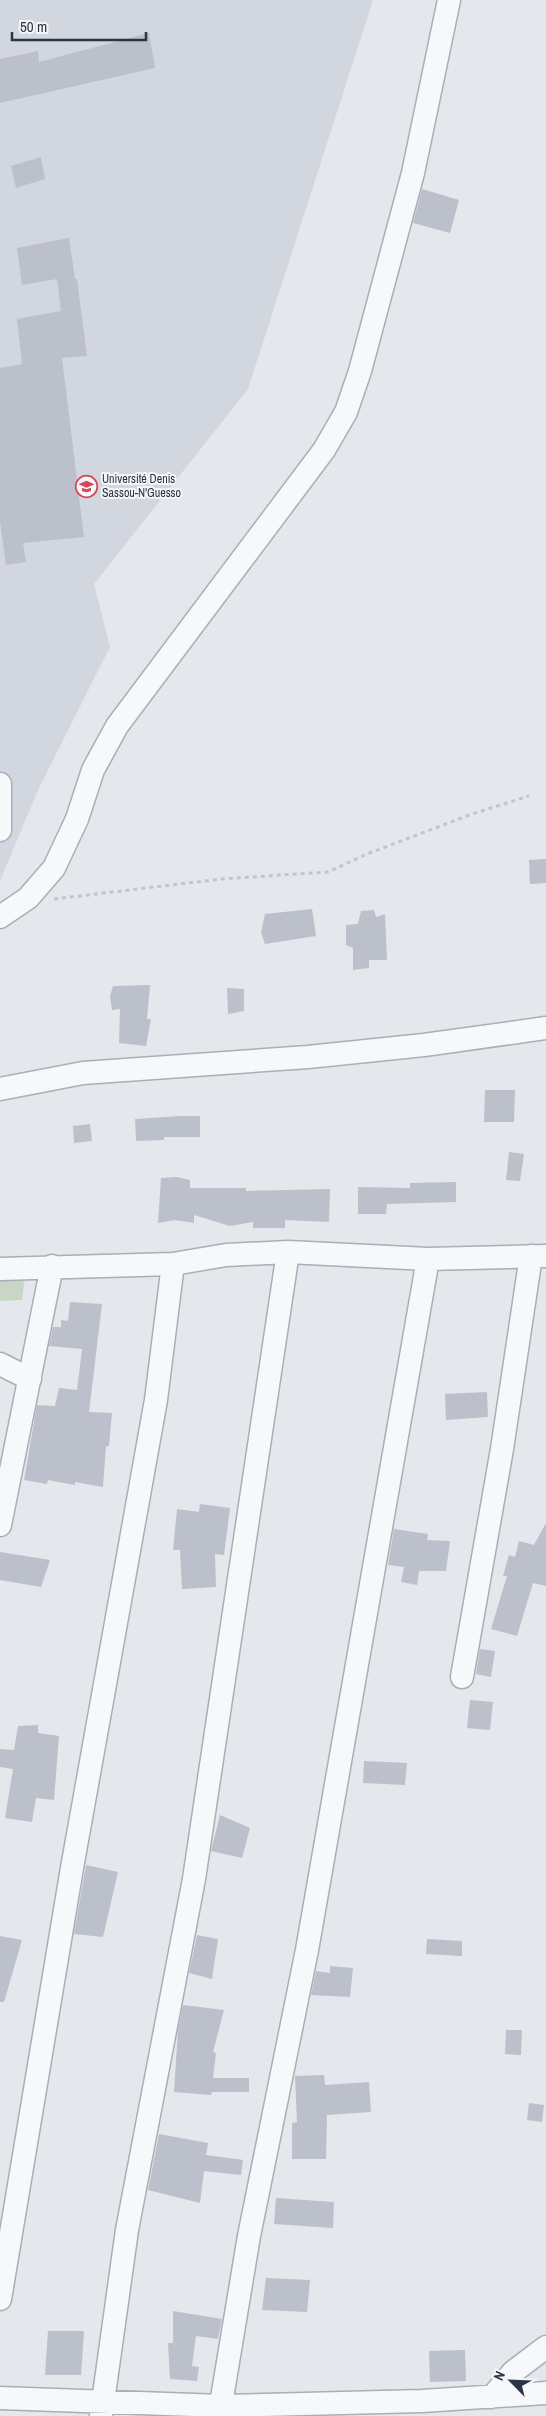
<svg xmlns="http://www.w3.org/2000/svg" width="546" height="2416" font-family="'Archivo Narrow',sans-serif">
  <rect width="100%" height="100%" fill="#e4e7ec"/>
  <path fill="#d2d6de" d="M0,0H373L248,389L94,584L110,647L38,790L0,881Z"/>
  <path fill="#c9d6c5" d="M25,1275L22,1300L0,1301V1276Z"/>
  <path fill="#bbc0ca" d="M149,33L155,68L0,103V59L38,51L39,62Z
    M41,157L45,179L16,188L11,166Z
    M422,189L459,200L450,233L413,223Z
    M69,238L75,279H77L87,356L62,358L84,537L23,543L26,562L6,565L0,522V368L22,364L17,319L61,311L57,279L22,285L17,248Z
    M546,859V883L530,884L529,860Z
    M312,909L316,936L265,944L261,932L265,914Z
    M374,910L376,917L385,914L387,960H369V968L353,970V948L346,945V925L358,924L361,911Z
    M150,985L147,1019H151L146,1046L119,1043L120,1009L112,1010L110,996L113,986Z
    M227,988L244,989V1011L228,1014Z
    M485,1090H515L514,1122H484Z
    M181,1116H200V1137H164V1140L136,1141L135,1119Z
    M90,1124L92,1141L74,1143L73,1126Z
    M509,1152L524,1154L520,1181L506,1180Z
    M177,1177L190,1180V1188H246V1191L330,1189L329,1222L285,1220V1228H253V1222L230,1226L194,1215V1223L175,1220L158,1223L161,1178Z
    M456,1182V1202L387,1204L386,1214H358V1187L410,1188V1183Z
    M70,1302L102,1304L89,1412L112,1413L109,1446H106L103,1487L75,1482V1485L48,1480L47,1484L24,1480L37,1405L55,1406L59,1388L77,1390L82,1349L49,1346L53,1327H61V1320L68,1321Z
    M487,1392L488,1417L446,1420L445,1394Z
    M200,1504L230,1508L224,1555L215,1554L216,1587L182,1589L180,1550H173L177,1509L199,1512Z
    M546,1523V1586L533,1583L517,1636L491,1629L507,1576H503L509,1555L515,1557L519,1541L534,1545Z
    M394,1529L428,1534L427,1540L450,1541L446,1571H419L417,1585L401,1582L404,1567L388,1565Z
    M0,1552L50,1560L41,1587L0,1580Z
    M480,1649L495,1651L491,1677L476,1674Z
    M470,1700L493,1702L490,1730L467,1728Z
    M38,1725V1733L59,1736L54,1800L36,1798L32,1822L5,1818L13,1769L0,1767V1749L14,1750L18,1726Z
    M364,1761L407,1763L405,1785L363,1783Z
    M220,1815L250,1828L242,1858L211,1851Z
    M86,1865L118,1872L103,1937L74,1934Z
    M197,1935L218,1939L212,1979L189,1973Z
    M0,1936L22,1940L4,2002H0Z
    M427,1939L462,1941V1956L426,1954Z
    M330,1966L353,1968L350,1997L311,1995L316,1971L330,1973Z
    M183,2005L224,2010L213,2052L216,2053L213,2078H249V2092H212L211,2095L174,2092L178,2030Z
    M506,2030H522L521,2055L505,2054Z
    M324,2075L325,2085L369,2082L371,2112L327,2115L326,2159H292V2123L297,2122L295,2076Z
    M529,2103L544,2105L542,2122L527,2120Z
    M159,2134L208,2143L206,2155L243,2160L241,2175L204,2171L200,2203L148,2190Z
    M276,2198L334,2202L333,2228L274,2224Z
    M266,2278L310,2280L307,2312L262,2310Z
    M173,2311L222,2319L218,2339L196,2336L192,2366L199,2367L197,2381L170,2379L168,2343H173Z
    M48,2331H84L81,2375H45Z
    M465,2350L466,2381L430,2382L429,2351Z"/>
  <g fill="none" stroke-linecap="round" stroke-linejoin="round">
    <defs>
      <path id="minor" d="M0,784V830
        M0,917L28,898L54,868L77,819L93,770L117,726L324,450L346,412L360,371L413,173L449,0
        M0,1089L83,1073L308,1057L424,1045L546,1028
        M0,1269L173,1264L226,1255L288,1252L428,1259L546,1256
        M0,1364L30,1379
        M0,1525L52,1266
        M462,1677L502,1449L531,1256
        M0,2299L72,1868L156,1400L173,1264
        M492,2397L513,2372L546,2347
        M0,2398L222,2406L422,2401L546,2393
        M101,2416L127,2230L194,1879L288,1252
        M219,2416L249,2236L307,1950L428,1259"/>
    </defs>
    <use href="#minor" stroke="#a9aeb7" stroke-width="25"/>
    <path stroke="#c2c5cb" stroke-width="3" stroke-dasharray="4 4" stroke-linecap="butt" d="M54,899L221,879L328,872L367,854L472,814L529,796"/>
    <use href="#minor" stroke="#f7f8fa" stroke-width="22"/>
  </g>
  <defs>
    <symbol id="university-ring" viewBox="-11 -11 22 22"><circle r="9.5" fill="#f4f6f9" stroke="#d1495b" stroke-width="1.5"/><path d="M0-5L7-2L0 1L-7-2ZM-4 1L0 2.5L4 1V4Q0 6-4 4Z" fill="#d1495b"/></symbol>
  </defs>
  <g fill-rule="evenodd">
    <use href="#university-ring" x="74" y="474" width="25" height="25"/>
  </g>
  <g text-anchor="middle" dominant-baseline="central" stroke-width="4" stroke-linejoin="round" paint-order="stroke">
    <g font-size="12" fill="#2b3445" stroke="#f4f6f9" text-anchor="start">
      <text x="102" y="479">Université Denis<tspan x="102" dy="14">Sassou-N'Guesso</tspan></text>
    </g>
  </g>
  <g transform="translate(511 2381) rotate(294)" stroke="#f4f6f9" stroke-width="4" paint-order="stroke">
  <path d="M0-4L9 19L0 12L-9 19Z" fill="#2b3445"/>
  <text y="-8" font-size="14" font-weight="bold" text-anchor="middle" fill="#2b3445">N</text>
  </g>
  <path d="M12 32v8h134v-8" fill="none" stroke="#2b3445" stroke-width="2.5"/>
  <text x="20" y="32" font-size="15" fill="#2b3445" stroke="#f4f6f9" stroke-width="4" paint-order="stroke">50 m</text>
</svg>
